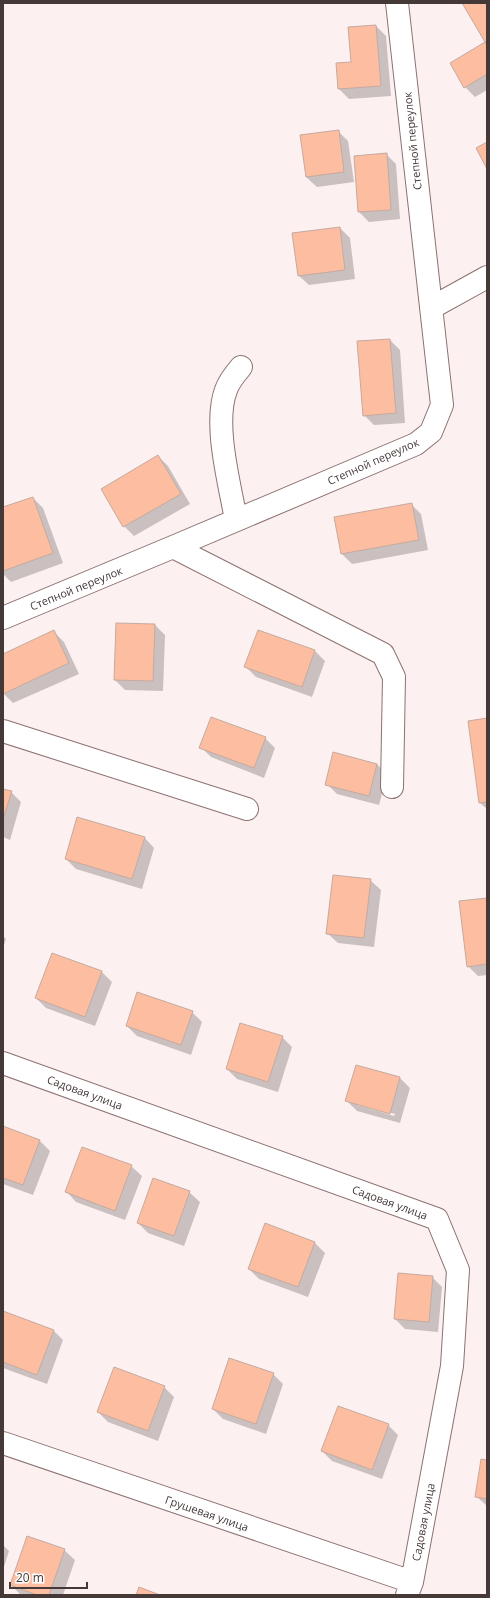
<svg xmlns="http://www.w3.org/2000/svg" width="490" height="1598" font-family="'Open Sans',sans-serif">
  <rect width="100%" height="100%" fill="#fdf0f0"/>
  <path fill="#0003" fill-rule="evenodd" d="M463,3H487V90L475,97L465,87L451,63L486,43Z
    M376,26L386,36L391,96L349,99L339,89Z
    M338,131L348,141L354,182L317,187L306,177Z
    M386,154L396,164L400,219L369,222L359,212Z
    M340,228L350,238L355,279L309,285L298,275Z
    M390,340L400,350L405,423L374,425L364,415Z
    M158,456L168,466L190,504L134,536L124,526Z
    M33,498L43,508L63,563L11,582L3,574V509Z
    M411,504L421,514L428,550L352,564L342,554L335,518Z
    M117,624L155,625L165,635L163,691L125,690L115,680Z
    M259,631L315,651L325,661L312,697L256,677L246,667Z
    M54,632L64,642L79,674L13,703L3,693V655Z
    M487,719V809L480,803Z
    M265,738L275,748L264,778L211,757L201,747Z
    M334,754L377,764L387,775L379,805L337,794L327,784Z
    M3,790L11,792L21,802L10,840L3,837Z
    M144,837L154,848L142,889L76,869L66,859Z
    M370,880L381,890L374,947L338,943L327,933Z
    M487,899V975L478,976L468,966Z
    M3,936L6,939L3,948Z
    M102,972L112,982L95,1026L46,1008L36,998Z
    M192,1012L202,1022L191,1055L137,1036L127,1026Z
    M282,1037L292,1047L278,1092L237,1079L227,1069Z
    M400,1078L410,1088L400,1123L357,1111L347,1101ZM357,1103L395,1114L394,1116L357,1105Z
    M3,1127L40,1141L50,1151L33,1195L3,1184Z
    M131,1166L142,1176L125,1220L76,1202L66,1191Z
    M189,1192L200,1202L184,1246L148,1233L138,1223Z
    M315,1243L325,1253L308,1297L259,1279L249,1269Z
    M432,1277L442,1287L438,1332L405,1329L395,1319Z
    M3,1315L53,1330L63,1340L47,1384L3,1368Z
    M273,1374L283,1384L266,1434L223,1419L213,1409Z
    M164,1387L174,1397L158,1441L108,1422L98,1412Z
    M388,1425L398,1435L382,1479L332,1461L322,1451Z
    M487,1461V1506L476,1496Z
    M3,1545L9,1551L3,1570Z
    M64,1550L75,1560L63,1595H21L11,1585Z"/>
  <path fill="#fdbda1" stroke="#c5aa9f" d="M462,3H487V41L485,42Z
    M376,25L381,86L338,89L336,63L351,62L348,27Z
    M485,42L487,46V74L464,88L450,63Z
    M339,130L344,172L306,177L300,135Z
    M487,142V169L476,148Z
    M387,153L391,210L358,212L354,156Z
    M340,227L345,270L298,276L292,233Z
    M390,339L396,413L363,416L357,341Z
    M158,455L181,494L123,527L101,489Z
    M33,497L53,553L3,571V507Z
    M412,503L419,540L341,554L334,517Z
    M116,623L155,624L153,681L114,680Z
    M54,630L69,663L3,694V654Z
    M258,630L315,650L302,687L244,667Z
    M211,717L266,737L254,768L199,748Z
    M487,718V802L479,803L468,721Z
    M333,752L377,764L369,796L325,785Z
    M3,789L12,791L3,819Z
    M77,817L145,837L132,879L65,859Z
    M333,875L371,879L364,938L326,934Z
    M487,898V964L467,967L459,901Z
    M52,953L102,971L85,1017L35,998Z
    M137,992L193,1011L181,1045L126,1026Z
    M240,1023L283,1036L268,1082L226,1069Z
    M356,1065L400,1077L390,1114L345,1101Z
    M3,1126L40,1140L23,1185L3,1178Z
    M82,1147L132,1165L115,1211L65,1192Z
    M153,1178L190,1191L174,1236L137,1223Z
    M265,1223L315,1242L298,1287L248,1269Z
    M398,1273L433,1276L429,1322L394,1319Z
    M3,1311L54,1330L37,1375L3,1362Z
    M229,1358L274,1373L256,1424L212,1409Z
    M114,1367L165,1386L148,1431L97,1412Z
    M338,1406L389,1424L372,1470L321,1451Z
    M481,1459L487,1460V1499L475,1497Z
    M27,1536L65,1549L49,1595H37L10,1585Z
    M139,1587L160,1595H136Z"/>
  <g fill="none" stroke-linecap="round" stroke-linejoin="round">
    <defs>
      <path id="minor" d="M431,308L487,277
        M236,520C230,485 213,424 226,390C229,381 235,374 241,367
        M173,547L383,654L394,677L392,787
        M3,618L173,547L416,444L431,432L442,405L397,3
        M3,731L247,809
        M3,1063L437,1219L458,1270L452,1366L412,1582L407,1595
        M3,1443L412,1582"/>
    </defs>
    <use href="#minor" stroke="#8c7170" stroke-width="24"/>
    <use href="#minor" stroke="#fff" stroke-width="22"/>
  </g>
  <g text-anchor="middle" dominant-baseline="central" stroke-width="3.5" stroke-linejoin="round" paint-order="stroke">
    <g font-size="11" fill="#453938" stroke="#fff">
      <text transform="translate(412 141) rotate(-96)">Степной переулок</text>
      <text transform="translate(373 461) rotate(-24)">Степной переулок</text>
      <text transform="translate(76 588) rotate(-22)">Степной переулок</text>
      <text transform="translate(85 1092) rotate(20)">Садовая улица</text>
      <text transform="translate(390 1202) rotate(20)">Садовая улица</text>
      <text transform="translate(207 1513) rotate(19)">Грушевая улица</text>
      <text transform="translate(423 1522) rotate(-79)">Садовая улица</text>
    </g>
  </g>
  <rect width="490" height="1598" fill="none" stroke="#453938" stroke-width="8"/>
  <path d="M10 1582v6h77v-6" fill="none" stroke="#453938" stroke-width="2"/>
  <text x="16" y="1582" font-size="12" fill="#453938" stroke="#ffffff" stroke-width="3" paint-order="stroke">20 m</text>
</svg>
